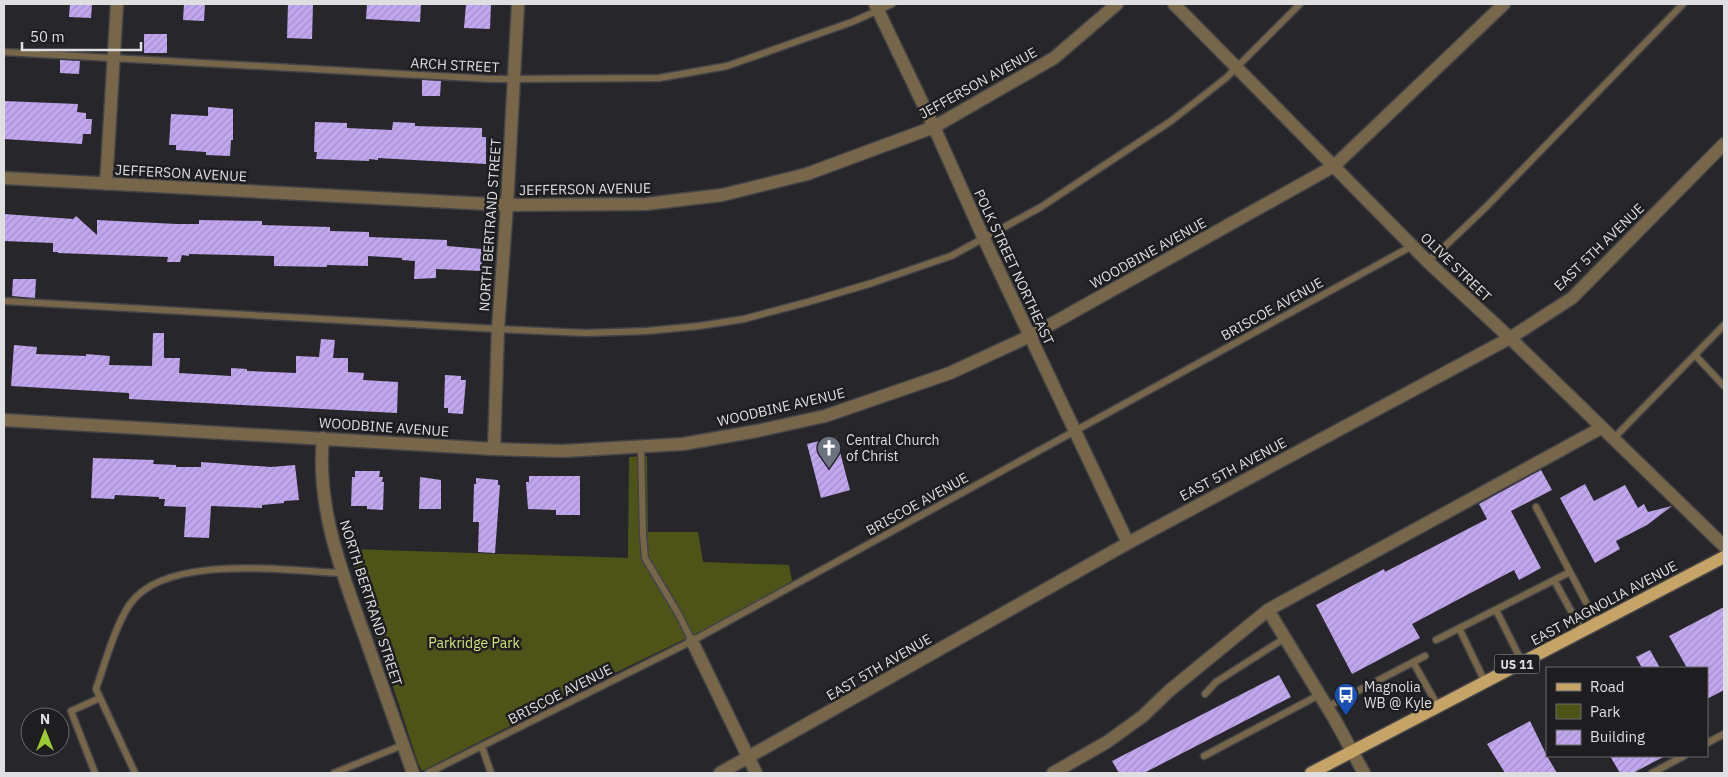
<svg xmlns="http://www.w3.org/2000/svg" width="1728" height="777" font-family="'IBM Plex Sans',sans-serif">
  <defs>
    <pattern id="building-hatch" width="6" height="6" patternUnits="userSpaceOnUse" patternTransform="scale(1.25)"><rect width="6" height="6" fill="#c2a7f0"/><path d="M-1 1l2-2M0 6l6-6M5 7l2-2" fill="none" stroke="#a28ec5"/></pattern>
  </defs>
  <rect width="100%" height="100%" fill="#27272b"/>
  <path fill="#4e5418" d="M647,456L648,532H698L703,562L789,565L792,581L724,620L592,684L422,771L418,763L354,567L351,549L628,558L629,457Z"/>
  <path fill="url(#building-hatch)" d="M70,4H92L91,18L69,17Z
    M184,4H205L204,21L183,20Z
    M288,4H313L312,39L287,38Z
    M367,4H421L420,22L366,19Z
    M466,4H491L490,29L464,28Z
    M144,34H167V53H144Z
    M60,60L80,61L79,74L60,73Z
    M422,80L441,81L440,96H422Z
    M4,101L78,104L77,112L86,113V119H92L91,134H83L82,144L4,139Z
    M208,107L233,109V140H231L230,156L206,155V152L176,150V145H169L171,114L208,116Z
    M315,122L347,123V128L392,130L393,122L415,123V126L482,128V137H486V164L378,158V160L369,159V161L316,159L317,152H314Z
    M4,214L73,219L76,216L97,235V220L177,224H199V220L262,221V225L330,227V231L369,232V237L447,240V246L482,249V271L436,269V278L414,279L415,261L402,260V258L368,256V266L327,265V267L274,266V256L189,254V256L182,255L180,262H167L168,257L58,253V252H53V243L4,241Z
    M13,279H36L35,298L12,296Z
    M153,333H164V358H180L179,373L231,376V368L247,369V371L296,373V356L319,357L321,339L335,340L333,358H348V372L364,373L363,380L398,382L397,413L129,399V393L11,386L14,345L37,347L36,354L86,356V354L110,356L109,365L152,366Z
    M445,375L461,376V380H466L463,414L448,413V408H444Z
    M836,437L850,490L821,498L807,444Z
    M93,458L154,460L153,464L176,465V467H201V462L271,467L295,465L299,500L284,501V503L262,505V508L211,506L209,538L184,537L186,507L164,506L165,499H159V497L115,495L114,499L91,498Z
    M1541,470L1552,490L1511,511L1541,568L1519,580L1514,570L1412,624L1420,638L1352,674L1316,605L1384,569L1385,572L1487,519L1479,504Z
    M355,471H380L379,477H383L382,482H384L383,510L367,509V506H351L352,477H355Z
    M529,476H580V515H556V510L528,509L526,482H529Z
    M420,477L441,480V509H419Z
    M476,478L498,480V485H500L495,553L478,552L479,522H473L474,484H476Z
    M1585,484L1594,501L1625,485L1638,508L1644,504L1648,512L1672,506L1647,525L1616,541L1620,549L1595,563L1560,498Z
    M1724,607V690L1707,699V668H1687L1669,636Z
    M1650,650L1660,668H1642L1636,657Z
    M1279,675L1291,697L1144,773H1119L1112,761Z
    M1530,721L1547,756L1557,773H1505L1487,744Z
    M1610,756H1665L1633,773H1620Z"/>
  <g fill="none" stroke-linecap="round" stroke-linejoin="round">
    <defs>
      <path id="lane" d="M4,52L491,79L659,78L727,66L852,22L892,4
        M1427,261L1440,251L1487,206L1683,4
        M4,301L498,329L586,333L647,331L699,326L744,319L808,302L872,283L951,256L1041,207L1171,121L1226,78L1300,4
        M1695,355L1724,386
        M1613,439L1724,325
        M641,448L643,535L645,558L679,615L692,641
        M1570,572L1597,623
        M1554,580L1582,631
        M1496,610L1522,662
        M1459,628L1485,682
        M1436,640L1570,572L1536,507
        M1413,662L1438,706
        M1205,694L1216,682L1285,638
        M1327,707L1425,656
        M1707,743L1724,734
        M482,747L491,773
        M1204,756L1319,695
        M95,773L71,711L100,698
        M135,773L96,689C105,663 115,626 130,604C166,553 287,571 342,573
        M334,773L403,745
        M428,773L692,641L1412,246
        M1652,773L1684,756"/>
      <path id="street" d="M875,4L934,127L984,239L1128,543
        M1174,4L1427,261L1510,338L1724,546
        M4,178L507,205L646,204L722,195L807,174L934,127L1054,58L1117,4
        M106,184L117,4
        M4,420L494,449L563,451L683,444L757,431L825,416L950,373L1030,336L1334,166L1504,4
        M323,438C316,507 342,573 365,637C381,682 397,728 413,773
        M494,449L498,329L507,205L518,4
        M1268,610L1335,720L1364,773
        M692,641L756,773
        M720,773L1128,543L1510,338L1572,298L1724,144
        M1053,773L1107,742L1143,716L1169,691L1268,610L1601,428"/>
      <path id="primary" d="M1311,773L1724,557"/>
    </defs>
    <use href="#lane" stroke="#444448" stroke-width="9"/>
    <use href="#street" stroke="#444448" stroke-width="15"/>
    <use href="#primary" stroke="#444448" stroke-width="15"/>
    <use href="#lane" stroke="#776649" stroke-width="6"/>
    <use href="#street" stroke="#776649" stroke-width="12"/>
    <use href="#primary" stroke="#c6a366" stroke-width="12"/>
  </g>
  <defs>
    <symbol id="church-pin" viewBox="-11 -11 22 30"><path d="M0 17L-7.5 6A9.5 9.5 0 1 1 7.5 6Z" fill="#6b7280" stroke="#1e1e21"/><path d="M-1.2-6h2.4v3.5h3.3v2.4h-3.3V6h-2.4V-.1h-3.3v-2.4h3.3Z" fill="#fff"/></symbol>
    <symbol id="bus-pin" viewBox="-11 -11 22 30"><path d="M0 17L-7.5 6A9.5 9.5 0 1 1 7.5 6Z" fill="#1a4fb4" stroke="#1e1e21"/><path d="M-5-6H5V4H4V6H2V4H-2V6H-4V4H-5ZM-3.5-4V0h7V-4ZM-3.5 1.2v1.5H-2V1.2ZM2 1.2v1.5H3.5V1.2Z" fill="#fff"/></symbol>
  </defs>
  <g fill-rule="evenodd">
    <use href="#church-pin" x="815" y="434" width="28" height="38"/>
    <use href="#bus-pin" x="1332" y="681" width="28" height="38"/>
  </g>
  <g text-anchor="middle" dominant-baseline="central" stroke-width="5" stroke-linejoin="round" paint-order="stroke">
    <rect fill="#1e1e21" stroke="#a5a5a8" stroke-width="1" x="1494.5" y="654.5" width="45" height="19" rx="4"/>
    <g font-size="12" font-weight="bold" fill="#dfdfe2">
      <text x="1517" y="664">US 11</text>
    </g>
    <g font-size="14" fill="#dfdfe2" stroke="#1e1e21">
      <text transform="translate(455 65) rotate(3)">ARCH STREET</text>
      <text transform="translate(978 83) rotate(-29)">JEFFERSON AVENUE</text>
      <text transform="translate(181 173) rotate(3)">JEFFERSON AVENUE</text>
      <text transform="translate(585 189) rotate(-1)">JEFFERSON AVENUE</text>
      <text transform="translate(490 225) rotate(-86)">NORTH BERTRAND STREET</text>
      <text transform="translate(1599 247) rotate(-44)">EAST 5TH AVENUE</text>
      <text transform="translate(1148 253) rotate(-29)">WOODBINE AVENUE</text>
      <text transform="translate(1014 267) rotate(65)">POLK STREET NORTHEAST</text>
      <text transform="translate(1456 267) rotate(44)">OLIVE STREET</text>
      <text transform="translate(1272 309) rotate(-29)">BRISCOE AVENUE</text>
      <text transform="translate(781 407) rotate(-13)">WOODBINE AVENUE</text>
      <text transform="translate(384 427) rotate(4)">WOODBINE AVENUE</text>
      <text transform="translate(1233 469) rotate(-28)">EAST 5TH AVENUE</text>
      <text transform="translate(917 504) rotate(-29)">BRISCOE AVENUE</text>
      <text transform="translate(371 603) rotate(72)">NORTH BERTRAND STREET</text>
      <text transform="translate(1604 603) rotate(-28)">EAST MAGNOLIA AVENUE</text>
      <text transform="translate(879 667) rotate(-30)">EAST 5TH AVENUE</text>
      <text transform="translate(560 694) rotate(-27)">BRISCOE AVENUE</text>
    </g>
    <g font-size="14" fill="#dfdfe2" stroke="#1e1e21" text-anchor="start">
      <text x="846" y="440">Central Church<tspan x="846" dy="16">of Christ</tspan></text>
      <text x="1364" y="687">Magnolia<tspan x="1364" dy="16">WB @ Kyle</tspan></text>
    </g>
    <g font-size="14" fill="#d5e275" stroke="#1e1e21">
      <text x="474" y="643">Parkridge Park</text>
    </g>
  </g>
  <rect width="1728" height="777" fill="none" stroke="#dfdfe2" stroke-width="10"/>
  <rect x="1546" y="667" width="162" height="90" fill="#1e1e21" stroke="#6b6b6e"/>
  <rect x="1556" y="683" width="25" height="8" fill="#c6a366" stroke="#6b6b6e"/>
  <text x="1590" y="692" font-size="15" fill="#dfdfe2">Road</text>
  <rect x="1556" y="704" width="25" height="15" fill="#4e5418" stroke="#6b6b6e"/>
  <text x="1590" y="717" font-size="15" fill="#dfdfe2">Park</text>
  <rect x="1556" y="730" width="25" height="15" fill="url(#building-hatch)" stroke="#6b6b6e"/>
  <text x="1590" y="742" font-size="15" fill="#dfdfe2">Building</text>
  <g transform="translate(45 732)"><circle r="24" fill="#1e1e21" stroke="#6b6b6e"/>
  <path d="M0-4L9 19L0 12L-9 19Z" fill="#9bcb32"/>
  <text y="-8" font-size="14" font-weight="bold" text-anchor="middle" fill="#dfdfe2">N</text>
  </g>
  <path d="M22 42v8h119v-8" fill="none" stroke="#dfdfe2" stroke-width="2.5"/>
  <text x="30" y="42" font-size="15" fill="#dfdfe2" stroke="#1e1e21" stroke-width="4" paint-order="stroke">50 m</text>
</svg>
